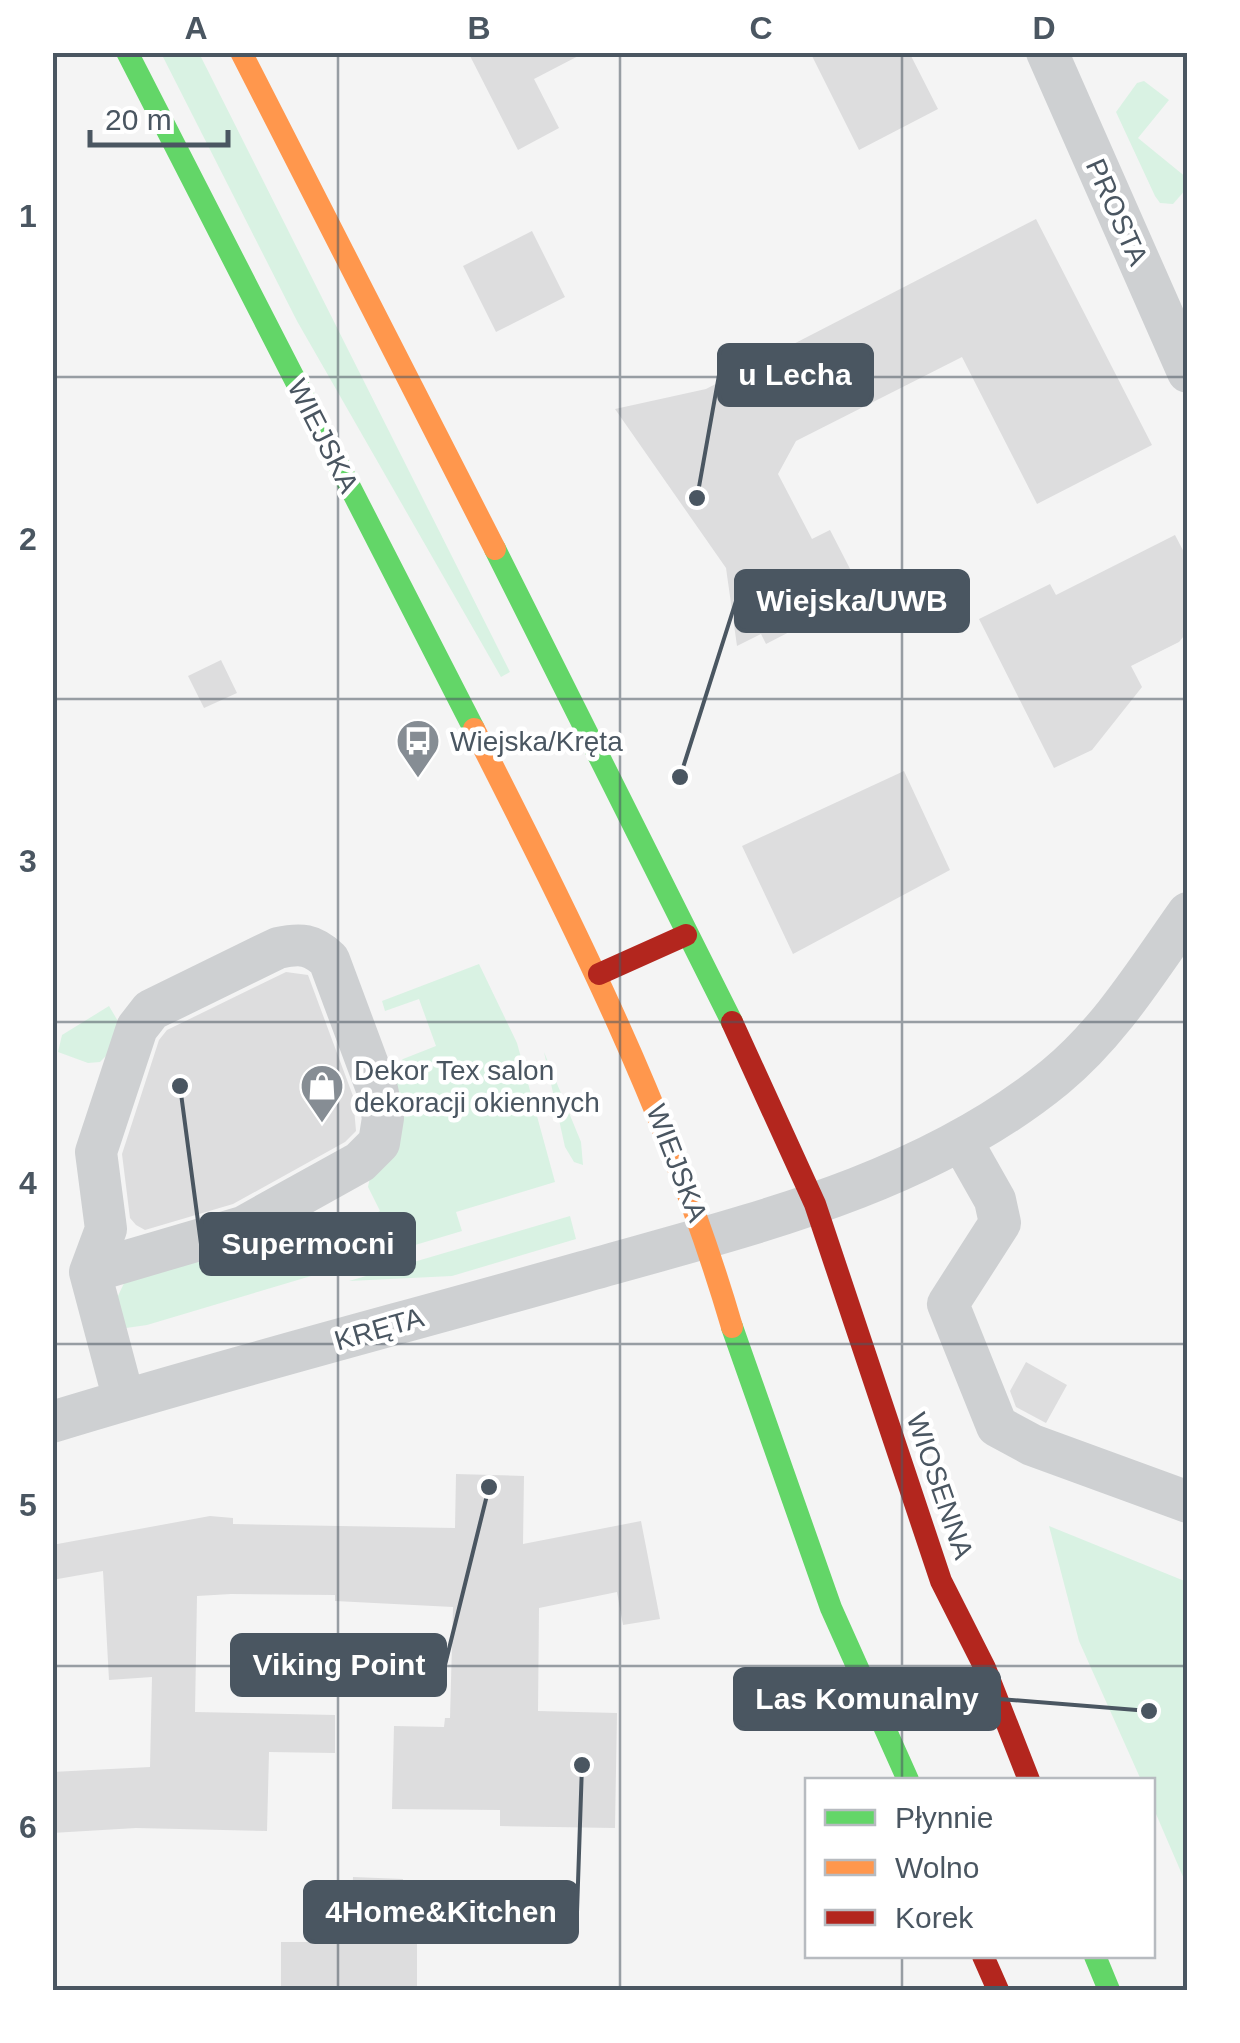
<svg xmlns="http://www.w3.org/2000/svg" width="1240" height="2043" font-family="Arial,sans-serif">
  <rect width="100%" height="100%" fill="#f4f4f4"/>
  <path fill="#d9f2e3" d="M161,53H199L510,672L501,677L297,321Z
    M1144,81L1169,100L1138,138L1187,178V188L1173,204L1160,203L1155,196L1116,112L1137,83Z
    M479,964L517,1043L555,1182L456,1212L462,1231L147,1325L126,1328L117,1298L126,1279L279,1231L294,1233L306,1251L380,1211L368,1187L392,1070L403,1059L436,1046L419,999L385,1011L382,1001Z
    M109,1006L119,1023L108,1054L100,1062L88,1063L58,1052L62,1035Z
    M544,1052L581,1142L583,1165L574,1162L565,1147Z
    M570,1216L576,1239L452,1276L349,1281Z
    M1049,1526L1187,1582V1886L1153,1807L1152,1780H1141L1079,1641Z"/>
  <path fill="#ddddde" d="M468,52H586L534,79L559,128L518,150Z
    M810,52H909L938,109L859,150Z
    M1036,219L1152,445L1037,504L962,357L796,441L778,474L812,539L830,530L863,594L766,644L761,634L737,646L726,568L615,409L706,389Z
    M532,231L565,297L496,332L463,266Z
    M1175,535L1188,560V631L1179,642L1131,666L1142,687L1092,750L1054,768L979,619L1050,584L1056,595Z
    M221,660L237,693L204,708L188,676Z
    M904,771L950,870L793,954L742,846Z
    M286,972L308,975L353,1096L356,1131L345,1142L233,1204L145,1230L136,1225L130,1218L122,1154L159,1040L167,1030Z
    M1026,1362L1067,1385L1046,1423L1016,1407L1010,1391Z
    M456,1474L524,1476L523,1544L641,1521L660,1619L623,1625L617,1592L539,1608L538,1711L617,1713L615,1828L500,1826V1810L392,1809L394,1726L444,1727L445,1718H450L453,1607L335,1601V1595L231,1594L197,1596L195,1712L335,1715V1753L269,1752L267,1831L136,1828L52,1833V1772L150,1767L152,1677L109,1680L103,1571L52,1580V1545L210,1516L233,1518V1524L455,1528Z
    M353,1877L403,1879L401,1943H417V1990H281V1942H350Z"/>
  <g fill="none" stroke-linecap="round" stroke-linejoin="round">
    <path stroke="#ced0d2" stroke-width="42" d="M1047,52L1188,372
      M961,1140L995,1200L1000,1223L948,1304L997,1426L1032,1445L1188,1502
      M90,1272L243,1227L360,1162L379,1143L383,1118L377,1089L329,960C312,944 301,943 278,948L151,1010L137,1028L96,1152L106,1229L90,1272L124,1400
      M52,1422C228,1368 407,1322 583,1272C745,1226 922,1186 1055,1077C1110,1032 1148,969 1188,913"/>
    <path stroke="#63d668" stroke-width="22" d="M127,52L474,729
      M495,549L732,1022
      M732,1327L831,1608L908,1780
      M1095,1956L1109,1990"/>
    <path stroke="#ff974d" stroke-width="22" d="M241,52L495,549
      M474,729C574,926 670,1115 732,1327"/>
    <path stroke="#b3261e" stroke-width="22" d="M599,974L686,935
      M732,1022L815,1204L941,1581L985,1668L1029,1780
      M983,1956L998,1990"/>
  </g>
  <path fill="none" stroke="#4a5661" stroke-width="2.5" stroke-opacity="0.55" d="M338,52V1990M620,52V1990M902,52V1780M52,377H1188M52,699H1188M52,1022H1188M52,1344H1188M52,1666H1188M902,1956V1990"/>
  <defs>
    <symbol id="bus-pin" viewBox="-11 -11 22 30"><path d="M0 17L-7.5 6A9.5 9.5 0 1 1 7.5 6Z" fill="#868d94" stroke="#fff"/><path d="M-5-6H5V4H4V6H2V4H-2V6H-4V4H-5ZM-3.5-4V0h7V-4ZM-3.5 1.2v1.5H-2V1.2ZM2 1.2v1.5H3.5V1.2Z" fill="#fff"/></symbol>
    <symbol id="shop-pin" viewBox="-11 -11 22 30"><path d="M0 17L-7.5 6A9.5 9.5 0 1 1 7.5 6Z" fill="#868d94" stroke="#fff"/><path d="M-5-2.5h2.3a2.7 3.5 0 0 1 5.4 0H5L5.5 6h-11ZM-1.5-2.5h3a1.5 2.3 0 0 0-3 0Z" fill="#fff"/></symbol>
  </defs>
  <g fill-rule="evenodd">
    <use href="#bus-pin" x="393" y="716" width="50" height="68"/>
    <use href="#shop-pin" x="297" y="1061" width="50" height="68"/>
  </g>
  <g text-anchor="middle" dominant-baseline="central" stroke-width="9" stroke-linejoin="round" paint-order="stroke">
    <g font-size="28" fill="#4a5661" stroke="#fff">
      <text transform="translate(1117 212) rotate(66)">PROSTA</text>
      <text transform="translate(323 436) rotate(63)">WIEJSKA</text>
      <text transform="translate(677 1163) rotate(69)">WIEJSKA</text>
      <text transform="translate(379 1329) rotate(-16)">KRĘTA</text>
      <text transform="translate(940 1486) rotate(71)">WIOSENNA</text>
    </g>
    <g font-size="28" fill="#4a5661" stroke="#fff" text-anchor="start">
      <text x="450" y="741">Wiejska/Kręta</text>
      <text x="354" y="1070">Dekor Tex salon<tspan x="354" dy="32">dekoracji okiennych</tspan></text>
    </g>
  </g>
  <path fill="none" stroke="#4a5661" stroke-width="4" d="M697 498L719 375M680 777L736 601M180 1086L201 1244M489 1487L445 1665M1149 1711L999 1699M582 1765L577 1912"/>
  <g fill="#4a5661" stroke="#fff" stroke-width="4">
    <circle cx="697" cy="498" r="10"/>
    <circle cx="680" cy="777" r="10"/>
    <circle cx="180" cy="1086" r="10"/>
    <circle cx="489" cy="1487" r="10"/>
    <circle cx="1149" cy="1711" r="10"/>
    <circle cx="582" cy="1765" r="10"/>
  </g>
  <g fill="#4a5661" stroke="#4a5661" stroke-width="4">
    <rect x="719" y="345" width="153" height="60" rx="10"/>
    <rect x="736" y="571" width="232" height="60" rx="10"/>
    <rect x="201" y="1214" width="213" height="60" rx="10"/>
    <rect x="232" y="1635" width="213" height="60" rx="10"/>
    <rect x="735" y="1669" width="264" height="60" rx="10"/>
    <rect x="305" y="1882" width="272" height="60" rx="10"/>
  </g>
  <g font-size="30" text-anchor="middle" font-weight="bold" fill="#fff">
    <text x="795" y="385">u Lecha</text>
    <text x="852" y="611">Wiejska/UWB</text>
    <text x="308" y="1254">Supermocni</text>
    <text x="339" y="1675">Viking Point</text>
    <text x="867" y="1709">Las Komunalny</text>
    <text x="441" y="1922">4Home&amp;Kitchen</text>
  </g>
  <rect width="1240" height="2043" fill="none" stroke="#ffffff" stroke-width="110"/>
  <rect x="805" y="1778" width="350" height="180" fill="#ffffff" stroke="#b7bbc0" stroke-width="2.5"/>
  <rect x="825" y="1810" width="50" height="15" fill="#63d668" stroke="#b7bbc0" stroke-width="2.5"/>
  <text x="895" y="1828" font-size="30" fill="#4a5661">Płynnie</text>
  <rect x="825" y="1860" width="50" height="15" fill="#ff974d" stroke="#b7bbc0" stroke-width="2.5"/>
  <text x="895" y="1878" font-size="30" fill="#4a5661">Wolno</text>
  <rect x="825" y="1910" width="50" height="15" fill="#b3261e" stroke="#b7bbc0" stroke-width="2.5"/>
  <text x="895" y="1928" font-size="30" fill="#4a5661">Korek</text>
  <path d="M90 130v15h138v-15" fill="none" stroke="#4a5661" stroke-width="5"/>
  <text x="105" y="130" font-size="30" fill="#4a5661" stroke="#ffffff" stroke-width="8" paint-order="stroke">20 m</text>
  <rect x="55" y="55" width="1130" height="1933" fill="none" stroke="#4a5661" stroke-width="4"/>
  <g font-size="32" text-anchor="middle" font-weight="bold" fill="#4a5661">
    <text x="196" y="39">A</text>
    <text x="479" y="39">B</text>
    <text x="761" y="39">C</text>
    <text x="1044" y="39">D</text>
    <text x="28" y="227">1</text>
    <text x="28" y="550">2</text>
    <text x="28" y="872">3</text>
    <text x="28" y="1194">4</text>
    <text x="28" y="1516">5</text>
    <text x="28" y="1838">6</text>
  </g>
</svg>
